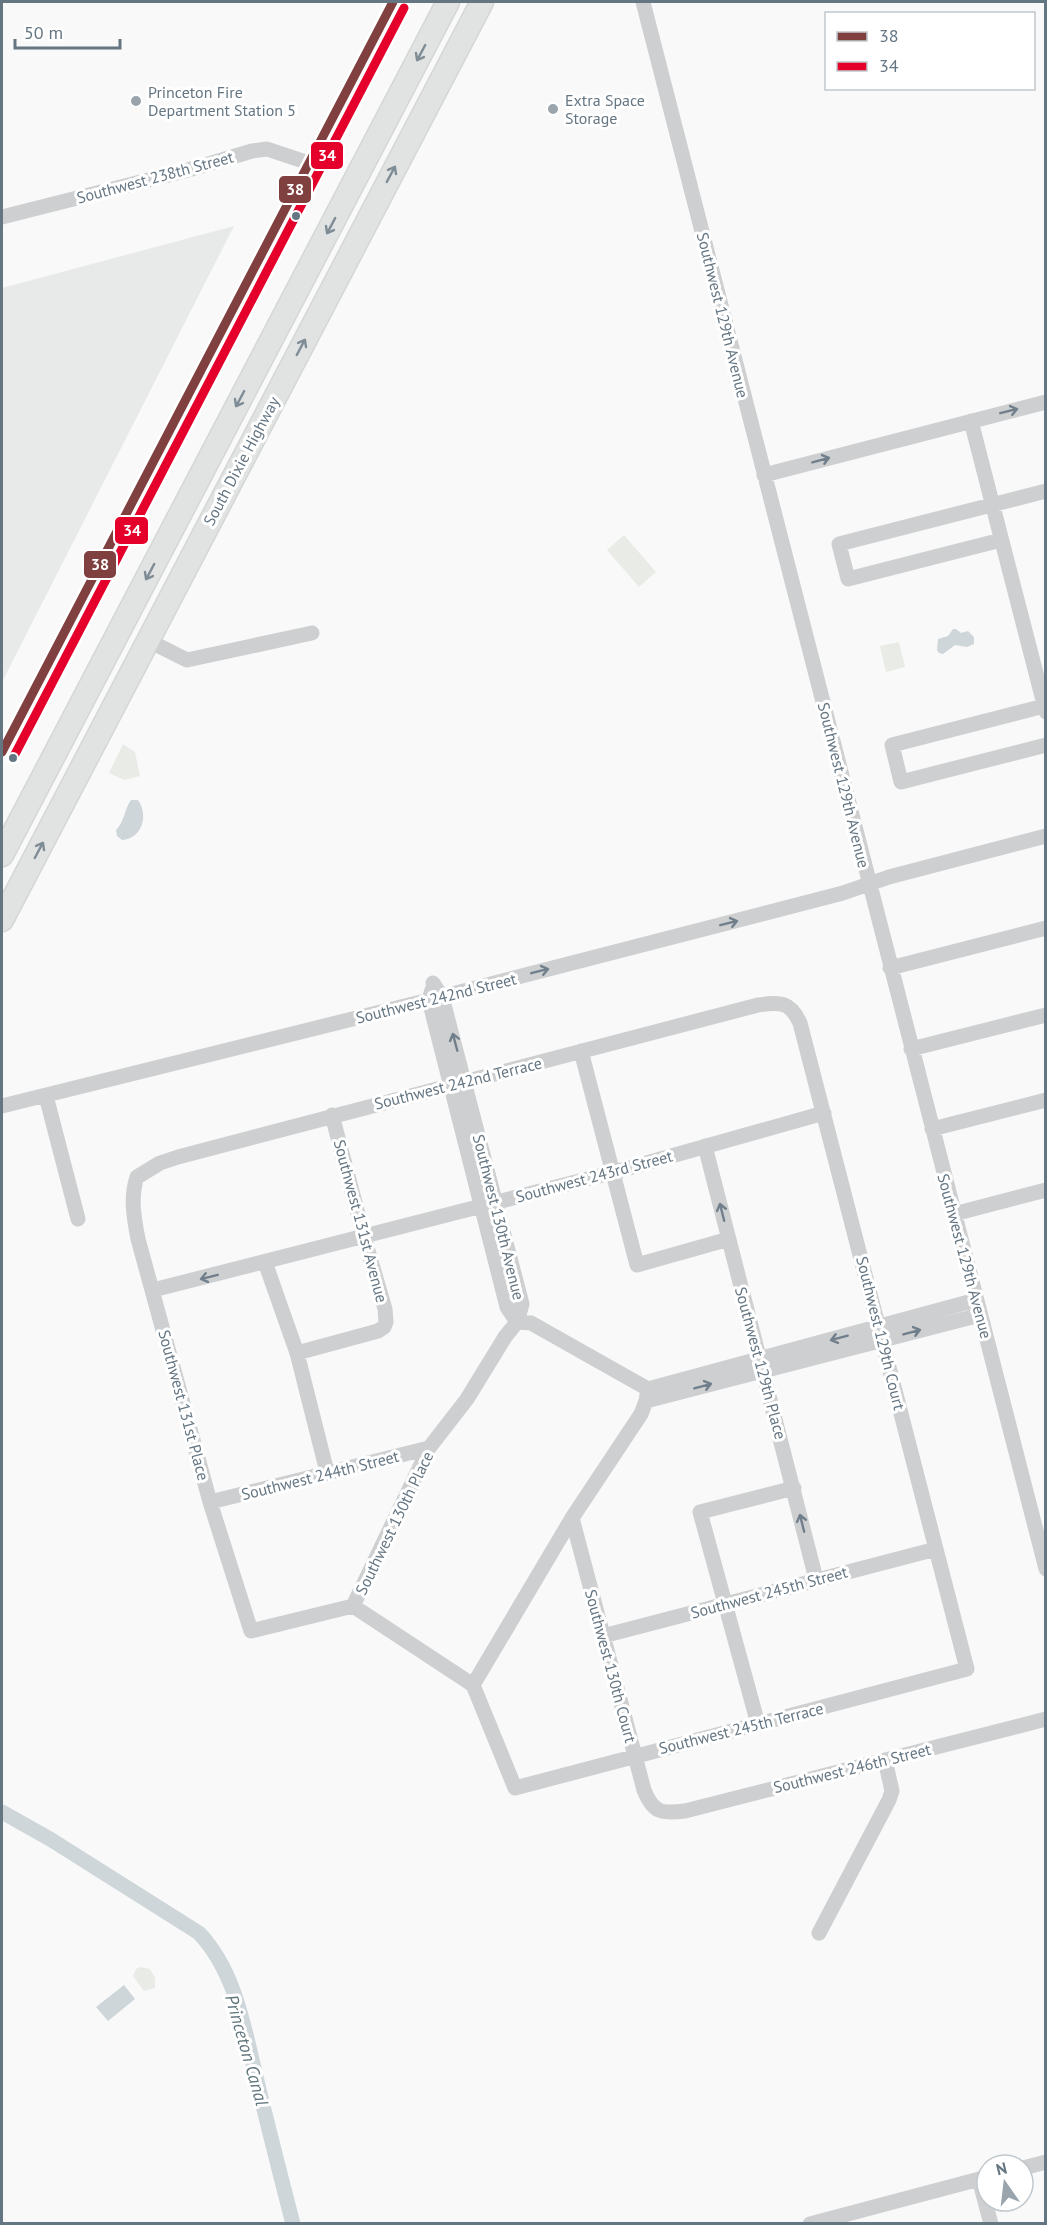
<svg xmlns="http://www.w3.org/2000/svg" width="1047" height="2225" font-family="'PT Sans',sans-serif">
  <rect width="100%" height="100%" fill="#f9f9f9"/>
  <path fill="#e8e9e9" d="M234,226L2,682V288Z"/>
  <path fill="#e8ebe6" d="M624,535L656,572L639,587L607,550Z
    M899,642L905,667L886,672L880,646Z
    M123,744L135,752L140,776L124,780L109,773Z
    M140,1967L150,1969L155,1978V1988L144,1991L133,1976L136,1969Z"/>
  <path fill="#ced6d9" d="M953,629H956L961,633L968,631L974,637V644L967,647L955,645L943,654L939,653L937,650L938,639L948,636Z
    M131,800H138C149,815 142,839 122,840L117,836L116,830C125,821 125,807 131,800Z
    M124,1985L135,1999L108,2021L96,2007Z"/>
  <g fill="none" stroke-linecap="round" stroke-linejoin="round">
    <path stroke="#ced6d9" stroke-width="15" d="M2,1812L50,1839L199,1933C237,1973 245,2033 258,2085C269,2131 281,2177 293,2224"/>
    <defs>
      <path id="highway" d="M2,855L448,2
        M2,920L482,2"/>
    </defs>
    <use href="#highway" stroke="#d5d6d6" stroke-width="25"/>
    <path stroke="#cecfd0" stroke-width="15" d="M643,2L1046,1569
      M2,217L188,170L252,151L267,149L309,163
      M971,421L1046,712
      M764,475L1046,402
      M1001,540L848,579L839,544L1046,491
      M147,640L187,660L312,633
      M1044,706L892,745L901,782L1046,745
      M890,968L1046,928
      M432,990L429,1000L507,1307L517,1322
      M911,1049L1046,1015
      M581,1051L637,1265L729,1239
      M46,1096L78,1219
      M2,1106L429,1000L843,893L889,877L1046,836
      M932,1129L1046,1100
      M705,1146L816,1579
      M954,1214L1046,1190
      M265,1262L297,1353L327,1472
      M153,1290L611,1173L824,1113
      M517,1322L531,1323L648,1389L976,1300
      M297,1353L378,1331L384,1327L386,1322L385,1309L364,1237L332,1115
      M646,1401L980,1315
      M210,1502L429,1448
      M572,1518L644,1790C653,1813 662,1814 685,1811L1046,1719
      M353,1606L429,1448L467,1399L505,1337L517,1322L522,1304L442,997L433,983
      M603,1636L936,1549
      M473,1685L353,1606L251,1631L210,1502L138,1239C134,1218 130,1198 137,1177L160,1163L178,1157L758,1005C780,1002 790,1001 800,1023L967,1669L515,1788L473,1685L572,1518L641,1414L646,1401L648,1389
      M758,1724L700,1512L794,1488
      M819,1933L889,1800L892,1791L885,1760
      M1023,2168L1046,2162
      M979,2179L991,2224
      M810,2224L987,2177"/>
    <use href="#highway" stroke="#e1e2e2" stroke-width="22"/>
    <defs>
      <path id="bus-1" d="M2,752L393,2"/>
      <path id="bus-2" d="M13,758L404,8"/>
    </defs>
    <use href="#bus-1" stroke="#fff" stroke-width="14"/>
    <use href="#bus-2" stroke="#fff" stroke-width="14"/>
    <use href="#bus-1" stroke="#804040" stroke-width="9"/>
    <use href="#bus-2" stroke="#e4002b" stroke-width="9"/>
  </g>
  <defs><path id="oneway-shaft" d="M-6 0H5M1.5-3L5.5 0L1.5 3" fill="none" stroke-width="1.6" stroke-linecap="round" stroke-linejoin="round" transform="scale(1.5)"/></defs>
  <g stroke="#7e8c96">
    <use href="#oneway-shaft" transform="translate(421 53) rotate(118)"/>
    <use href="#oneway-shaft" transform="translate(391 174) rotate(-62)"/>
    <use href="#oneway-shaft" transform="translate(331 226) rotate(118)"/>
    <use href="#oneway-shaft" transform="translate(301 347) rotate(-62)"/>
    <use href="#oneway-shaft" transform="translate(240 399) rotate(118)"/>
    <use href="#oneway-shaft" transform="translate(150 572) rotate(118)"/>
    <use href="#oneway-shaft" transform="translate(39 850) rotate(-62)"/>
  </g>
  <g stroke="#707f8b">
    <use href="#oneway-shaft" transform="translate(1009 411) rotate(-14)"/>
    <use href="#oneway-shaft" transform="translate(821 460) rotate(-15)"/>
    <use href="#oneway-shaft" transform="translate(729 923) rotate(-14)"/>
    <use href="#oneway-shaft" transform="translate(540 971) rotate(-14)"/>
    <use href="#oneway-shaft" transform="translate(455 1042) rotate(-105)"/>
    <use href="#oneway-shaft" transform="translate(722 1212) rotate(-104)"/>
    <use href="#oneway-shaft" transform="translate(209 1277) rotate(166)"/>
    <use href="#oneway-shaft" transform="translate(912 1332) rotate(-15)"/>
    <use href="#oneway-shaft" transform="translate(839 1338) rotate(165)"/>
    <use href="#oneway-shaft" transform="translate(703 1386) rotate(-15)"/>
    <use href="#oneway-shaft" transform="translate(802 1523) rotate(-104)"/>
  </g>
  <g fill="#99a4ac" stroke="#fff" stroke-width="2">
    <circle cx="136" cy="101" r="6"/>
    <circle cx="553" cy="109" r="6"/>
  </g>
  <g fill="#657683" stroke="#fff" stroke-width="2">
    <circle cx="296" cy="216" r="5"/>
    <circle cx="13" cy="758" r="5"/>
  </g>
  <g text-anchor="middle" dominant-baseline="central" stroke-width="6" stroke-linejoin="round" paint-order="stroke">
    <g font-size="16" fill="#657683" stroke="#fff" text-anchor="start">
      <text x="148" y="92">Princeton Fire<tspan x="148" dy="18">Department Station 5</tspan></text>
      <text x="565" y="100">Extra Space<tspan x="565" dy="18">Storage</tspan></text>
    </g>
    <g font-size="16" fill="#657683" stroke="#fff">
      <text transform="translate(155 177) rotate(-15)">Southwest 238th Street</text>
      <text transform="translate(723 315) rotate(76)">Southwest 129th Avenue</text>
      <text transform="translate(241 461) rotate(-62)">South Dixie Highway</text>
      <text transform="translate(844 785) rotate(76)">Southwest 129th Avenue</text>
      <text transform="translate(436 998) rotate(-14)">Southwest 242nd Street</text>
      <text transform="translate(458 1083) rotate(-14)">Southwest 242nd Terrace</text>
      <text transform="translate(594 1176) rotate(-15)">Southwest 243rd Street</text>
      <text transform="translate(499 1217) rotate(76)">Southwest 130th Avenue</text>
      <text transform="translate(361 1221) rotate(75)">Southwest 131st Avenue</text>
      <text transform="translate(965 1256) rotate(75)">Southwest 129th Avenue</text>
      <text transform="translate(881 1333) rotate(76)">Southwest 129th Court</text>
      <text transform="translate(761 1363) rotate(75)">Southwest 129th Place</text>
      <text transform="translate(184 1405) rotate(75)">Southwest 131st Place</text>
      <text transform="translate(320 1475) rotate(-14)">Southwest 244th Street</text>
      <text transform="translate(394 1523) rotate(-64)">Southwest 130th Place</text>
      <text transform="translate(769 1592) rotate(-15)">Southwest 245th Street</text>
      <text transform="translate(611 1666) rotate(75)">Southwest 130th Court</text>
      <text transform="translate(741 1728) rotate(-14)">Southwest 245th Terrace</text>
      <text transform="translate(852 1768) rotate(-14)">Southwest 246th Street</text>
    </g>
    <g font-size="18" font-style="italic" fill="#60757c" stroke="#fff">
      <text transform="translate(247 2050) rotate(74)">Princeton Canal</text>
    </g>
  </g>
  <g stroke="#fff" stroke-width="2">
    <rect x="310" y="141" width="34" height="29" rx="6" fill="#e4002b"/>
    <rect x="278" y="175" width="34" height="29" rx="6" fill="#804040"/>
    <rect x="114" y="516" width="35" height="29" rx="6" fill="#e4002b"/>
    <rect x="83" y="550" width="34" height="29" rx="6" fill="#804040"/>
  </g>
  <g font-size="16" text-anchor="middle" font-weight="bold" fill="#fff">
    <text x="327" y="161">34</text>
    <text x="295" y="195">38</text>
    <text x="132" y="536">34</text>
    <text x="100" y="570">38</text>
  </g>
  <rect width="1047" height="2225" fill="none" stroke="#657683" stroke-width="6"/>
  <rect x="825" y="12" width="210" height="78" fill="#ffffff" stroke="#c1c8cd" stroke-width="1.5"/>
  <rect x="837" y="32" width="30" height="9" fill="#804040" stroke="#c1c8cd" stroke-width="1.5"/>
  <text x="879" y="42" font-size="18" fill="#657683">38</text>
  <rect x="837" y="62" width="30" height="9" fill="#e4002b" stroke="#c1c8cd" stroke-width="1.5"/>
  <text x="879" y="72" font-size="18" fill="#657683">34</text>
  <g transform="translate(1005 2183) rotate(346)"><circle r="28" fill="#ffffff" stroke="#c1c8cd" stroke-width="1.5"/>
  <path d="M0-4.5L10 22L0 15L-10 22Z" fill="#99a4ac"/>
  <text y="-9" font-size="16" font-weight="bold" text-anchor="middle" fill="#657683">N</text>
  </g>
  <path d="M15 39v9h105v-9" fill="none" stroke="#657683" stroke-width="3"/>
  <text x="24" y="39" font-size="18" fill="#657683" stroke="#ffffff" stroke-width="4.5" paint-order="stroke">50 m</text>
</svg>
